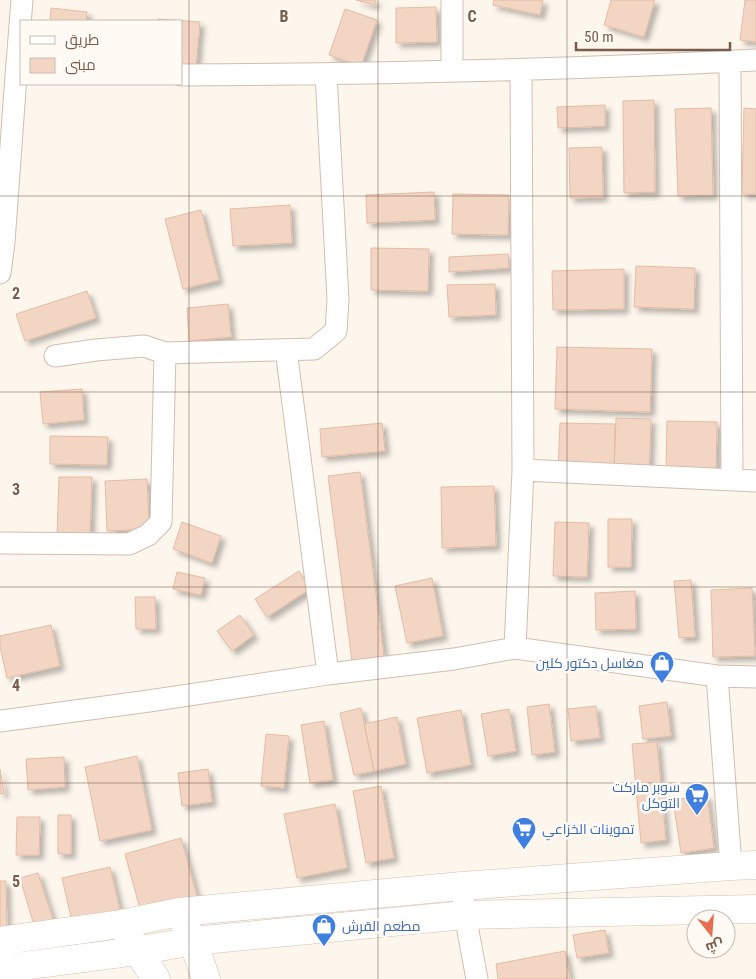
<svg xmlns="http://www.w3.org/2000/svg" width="756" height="979" font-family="'Roboto Condensed',Cairo,sans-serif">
  <defs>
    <filter id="shadow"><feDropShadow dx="4.5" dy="4.5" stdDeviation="2.5" flood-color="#0004"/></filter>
  </defs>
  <rect width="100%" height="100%" fill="#fdf6ec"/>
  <path fill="#f3d5c3" stroke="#e6bba3" filter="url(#shadow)" d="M356,0H376L375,5Z
    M494,0H543L540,15L493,5Z
    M611,0H655L644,37L604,25Z
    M745,0H756V42L740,40Z
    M436,7L437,42L396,43V8Z
    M51,8L87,12L86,21H50Z
    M345,9L377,20L361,66L329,55Z
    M158,19L200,22L196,66L181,65V21H157Z
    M654,100L655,192L624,193L623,101Z
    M605,105V126L558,128L557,107Z
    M711,108L713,195L678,196L675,109Z
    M744,108L756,109V194H742Z
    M602,147L603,197L570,198L569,148Z
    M434,192L435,220L367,223L366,195Z
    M453,194L509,195L508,235L452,234Z
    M290,205L292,243L233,246L230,209Z
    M201,210L219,280L183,289L165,219Z
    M371,248L429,249L428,291L371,290Z
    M508,254L509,268L449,272V257Z
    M636,266L695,268L694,309L634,307Z
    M624,269V309L553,310L552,271Z
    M495,284L496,315L449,317L447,285Z
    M87,291L96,318L25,341L16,314Z
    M228,304L231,337L189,341L187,308Z
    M557,347L652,349L650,412L555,409Z
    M82,389L84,420L43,424L40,392Z
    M616,418L651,419L649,474L614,473Z
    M667,421L717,422L716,471L666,470Z
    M382,423L385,451L322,457L320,429Z
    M560,423L615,424L614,471L558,470Z
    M50,436L108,437L107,465L50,464Z
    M360,472L384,656L352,661L328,476Z
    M59,477H92L90,535L57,534Z
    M147,479L149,529L107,531L105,481Z
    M494,486L496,546L442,548L441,487Z
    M608,519H632L631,567H608Z
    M182,522L221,536L212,563L173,549Z
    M555,522L589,523L587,577L553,576Z
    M299,571L310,589L267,617L255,599Z
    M177,572L205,578L201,595L173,589Z
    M432,578L443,636L407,643L395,586Z
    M691,580L695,637L679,638L674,581Z
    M752,588L755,656L713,657L711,590Z
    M635,591L636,629L596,630L595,593Z
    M135,597H155L156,629H136Z
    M240,615L254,635L232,651L217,631Z
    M51,625L60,666L7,678L0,646V636Z
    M667,702L671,736L643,739L639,706Z
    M549,704L555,752L532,755L527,707Z
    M596,706L600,738L571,741L568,709Z
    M361,708L374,771L354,775L340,713Z
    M509,709L516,751L488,756L481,714Z
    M461,710L471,765L427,773L417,718Z
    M397,717L406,764L374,771L364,724Z
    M324,721L333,780L310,783L301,725Z
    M266,734L289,736L284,788L261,786Z
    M657,742L666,840L641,843L632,744Z
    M137,756L152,830L100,841L85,767Z
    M64,757L65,787L28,790L26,759Z
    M0,769L4,793L0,794Z
    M208,769L212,802L182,806L178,773Z
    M381,786L394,858L366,863L353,791Z
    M707,795L714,848L681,853L673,800Z
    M335,804L347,868L297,878L284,814Z
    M58,815H71V854H58Z
    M17,817H40L39,855H16Z
    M181,838L197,896L141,912L125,854Z
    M110,867L120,910L72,921L62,878Z
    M38,873L53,920L34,925L20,878Z
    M0,881H6L7,934H0Z
    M605,930L609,953L577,958L573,935Z
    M565,951L570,979H498L496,964Z"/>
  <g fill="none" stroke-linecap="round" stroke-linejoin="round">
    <defs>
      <path id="street" d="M730,62L732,480
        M452,71V0
        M181,75C373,74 565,70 756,60
        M0,273L4,242L16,76L22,0
        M286,350L328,674
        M55,356L96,350L144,346L165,353L314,349L336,331L338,299L326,74
        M523,470L756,481
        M0,543L129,544L148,535L161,522L165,353
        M515,648L523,470L521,70
        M717,676L731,866
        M0,721L149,701L328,674L454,659L515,648L717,676L756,677
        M462,886L465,915L477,979"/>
      <path id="secondary" d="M185,925L193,941L206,979
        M128,936L156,979
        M0,941L121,924L179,912L462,886L731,866L756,865
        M0,969L137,951L193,941L465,915L756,909"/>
    </defs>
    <use href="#street" stroke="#d1beb0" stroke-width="23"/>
    <use href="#secondary" stroke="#d6c0b0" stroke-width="29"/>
    <use href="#street" stroke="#fff" stroke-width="21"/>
    <use href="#secondary" stroke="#fff" stroke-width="28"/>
  </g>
  <path fill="none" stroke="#7a5c4d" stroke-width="1" stroke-opacity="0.55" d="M189,0V979M378,0V979M567,0V979M0,196H756M0,392H756M0,587H756M0,783H756"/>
  <defs>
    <symbol id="shop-pin" viewBox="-11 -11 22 30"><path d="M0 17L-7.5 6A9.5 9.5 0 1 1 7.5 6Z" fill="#3f7fe0" stroke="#fffaf3"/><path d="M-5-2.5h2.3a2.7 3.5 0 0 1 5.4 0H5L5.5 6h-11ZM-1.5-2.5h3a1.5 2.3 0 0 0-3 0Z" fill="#fff"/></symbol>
    <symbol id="supermarket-pin" viewBox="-11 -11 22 30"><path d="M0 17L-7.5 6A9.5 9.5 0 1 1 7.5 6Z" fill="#3f7fe0" stroke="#fffaf3"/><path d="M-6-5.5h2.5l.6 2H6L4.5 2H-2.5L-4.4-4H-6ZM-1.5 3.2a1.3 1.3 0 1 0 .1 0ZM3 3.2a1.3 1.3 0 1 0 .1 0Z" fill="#fff"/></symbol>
  </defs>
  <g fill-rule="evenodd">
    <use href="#shop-pin" x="648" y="649" width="28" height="38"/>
    <use href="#supermarket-pin" x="683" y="781" width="28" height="38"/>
    <use href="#supermarket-pin" x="510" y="815" width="28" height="38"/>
    <use href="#shop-pin" x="310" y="912" width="28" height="38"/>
  </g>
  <g text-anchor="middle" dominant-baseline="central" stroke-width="5" stroke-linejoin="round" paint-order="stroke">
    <g font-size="14" fill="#366cbe" stroke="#fffaf3" text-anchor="end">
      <text x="644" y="663">مغاسل دكتور كلين</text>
      <text x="680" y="787">سوبر ماركت<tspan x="680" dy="16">التوكل</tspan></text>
      <text x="542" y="829" text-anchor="start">تموينات الخزاعي</text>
      <text x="342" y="926" text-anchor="start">مطعم القرش</text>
    </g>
  </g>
  <g font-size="16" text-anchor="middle" font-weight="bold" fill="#7a5c4d" stroke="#fffaf3" stroke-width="5" stroke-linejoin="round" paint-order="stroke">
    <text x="284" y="22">B</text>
    <text x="472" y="22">C</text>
    <text x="16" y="299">2</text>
    <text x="16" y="495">3</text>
    <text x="16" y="691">4</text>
    <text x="16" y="887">5</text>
  </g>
  <rect x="20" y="20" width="162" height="65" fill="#fffaf3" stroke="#cabbb1"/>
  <rect x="30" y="36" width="25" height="8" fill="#ffffff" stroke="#cabbb1"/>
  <text x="65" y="45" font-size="15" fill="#7a5c4d">طريق</text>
  <rect x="30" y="58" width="25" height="15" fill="#f3d5c3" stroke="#cabbb1"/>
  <text x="65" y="70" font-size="15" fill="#7a5c4d">مبنى</text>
  <g transform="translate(711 934) rotate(163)"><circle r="24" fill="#fffaf3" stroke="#cabbb1"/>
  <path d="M0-4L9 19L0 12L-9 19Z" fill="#e76f51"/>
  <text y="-8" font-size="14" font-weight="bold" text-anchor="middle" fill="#7a5c4d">ش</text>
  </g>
  <path d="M576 42v8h154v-8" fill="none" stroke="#7a5c4d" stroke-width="2.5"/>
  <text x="584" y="42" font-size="15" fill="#7a5c4d" stroke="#fffaf3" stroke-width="4" paint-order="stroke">50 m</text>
</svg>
